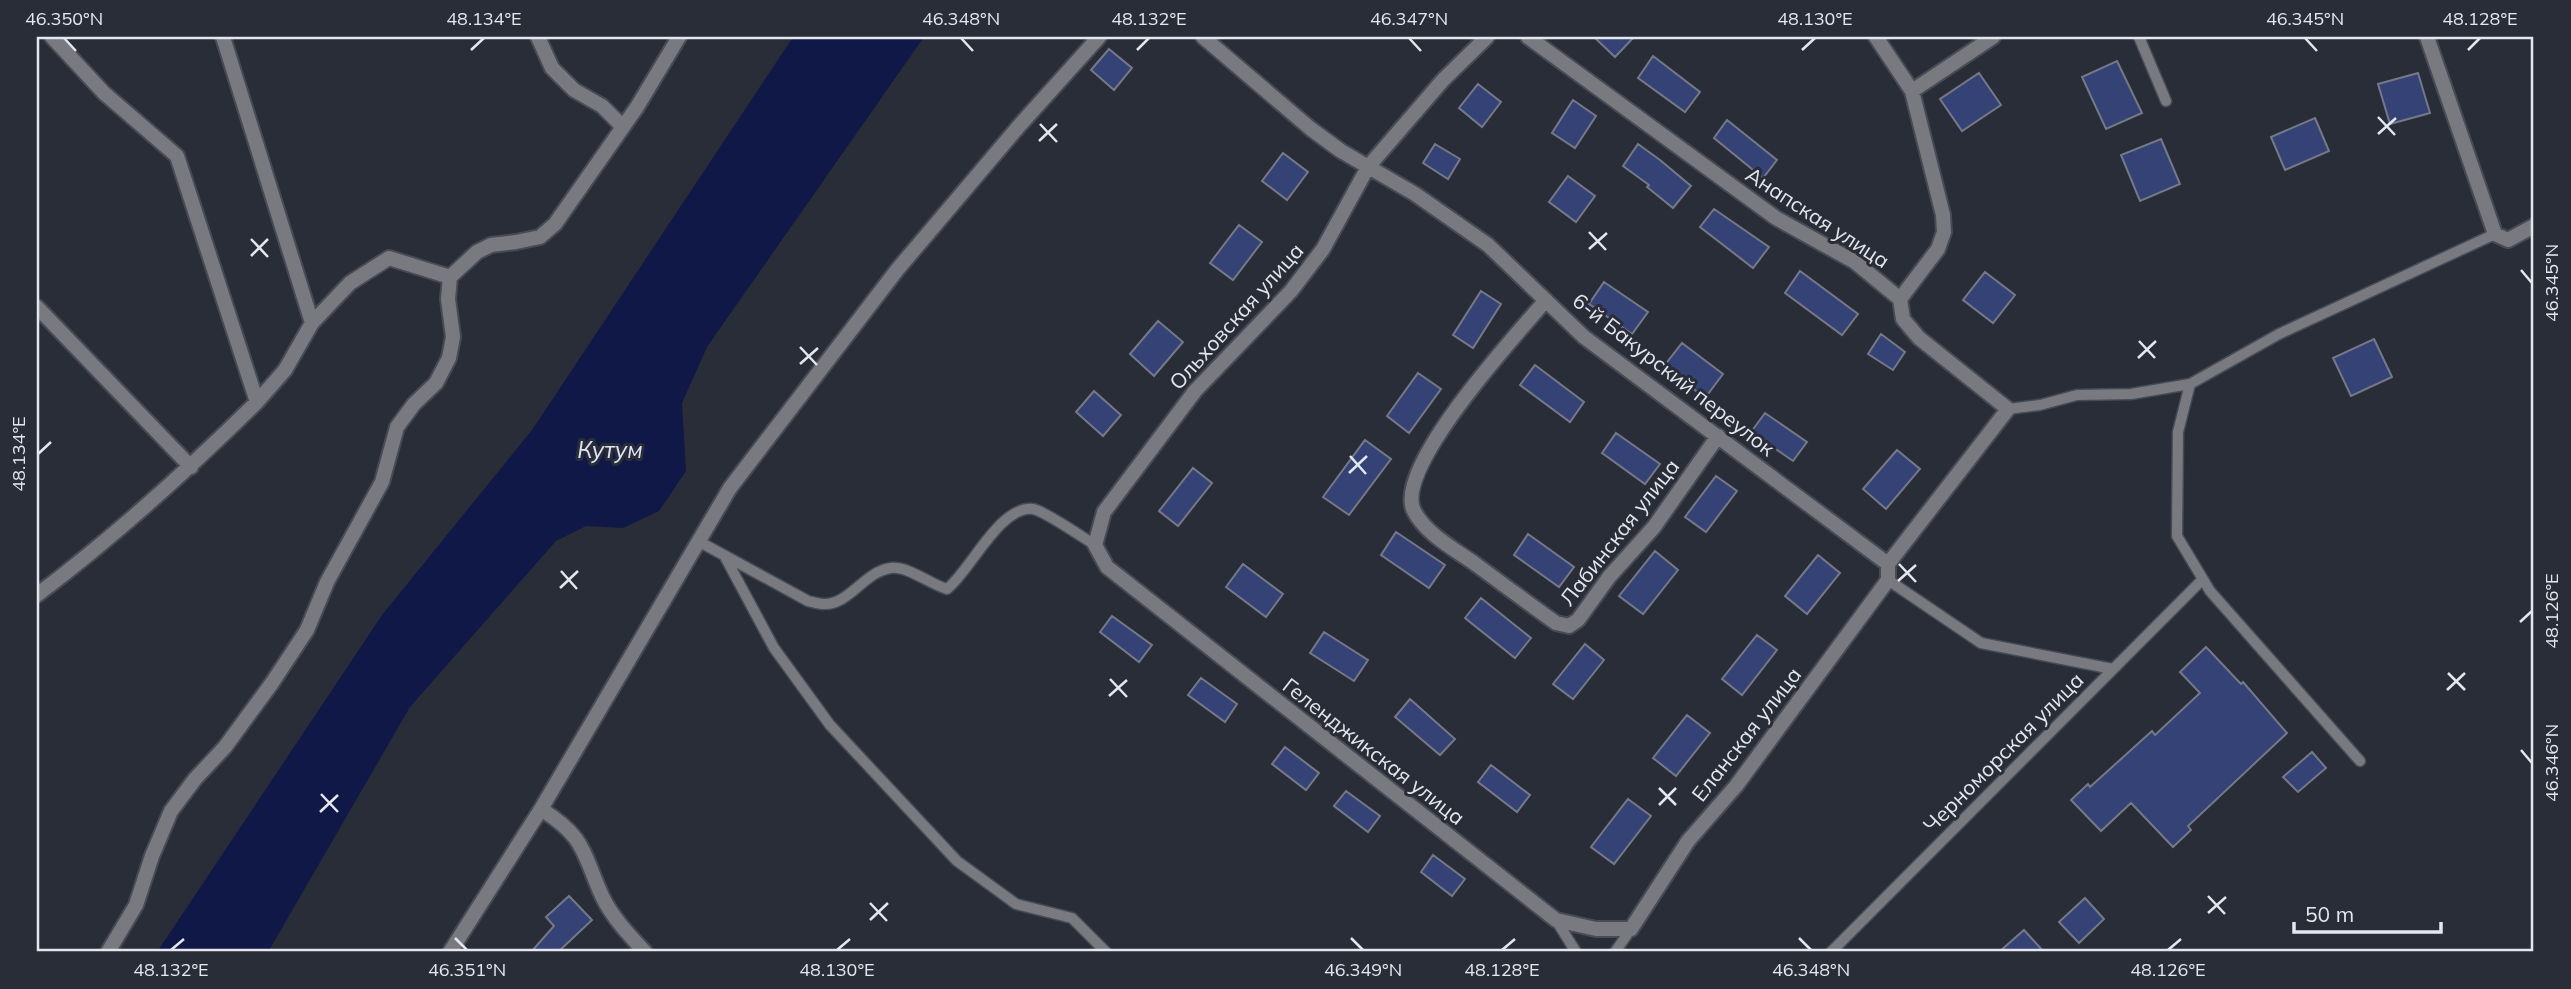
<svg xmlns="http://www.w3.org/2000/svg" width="2571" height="989" font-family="Mulish,sans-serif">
  <rect width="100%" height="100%" fill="#292d38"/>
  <path fill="#101847" d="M793,37H924L707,347L682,403L686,471L659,511L623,528L586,526L556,541L410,707L268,952H157L382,615L532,430Z"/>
  <path fill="#354275" stroke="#757987" stroke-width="2" d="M1594,37H1634L1615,57Z
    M1109,49L1132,68L1114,90L1091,70Z
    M1653,56L1700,92L1685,112L1638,78Z
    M2117,61L2142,113L2106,129L2082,77Z
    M1979,73L2001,105L1962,131L1940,99Z
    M2418,73L2430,113L2390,124L2378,84Z
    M1478,84L1501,102L1482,127L1459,108Z
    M1573,100L1596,116L1575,148L1552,133Z
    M2315,118L2329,151L2285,170L2271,137Z
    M1727,120L1777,160L1763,178L1714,138Z
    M2161,139L2180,184L2140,201L2121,155Z
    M1435,144L1460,159L1448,179L1423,163Z
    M1638,144L1660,160L1691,186L1673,208L1647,187L1649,185L1623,166Z
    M1283,153L1308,172L1287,200L1262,181Z
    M1568,176L1595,196L1576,222L1549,202Z
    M1714,209L1769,247L1753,268L1700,227Z
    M1239,225L1262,242L1233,280L1210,263Z
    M1800,271L1858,314L1842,335L1785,293Z
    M1985,272L2015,295L1993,323L1963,300Z
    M1604,282L1648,312L1632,334L1589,304Z
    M1481,291L1501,304L1473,348L1453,335Z
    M1158,321L1183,342L1154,376L1130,354Z
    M1881,334L1905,352L1893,370L1868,354Z
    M2374,339L2392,377L2351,396L2333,358Z
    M1682,343L1723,374L1705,398L1664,366Z
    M1535,365L1584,402L1570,422L1520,385Z
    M1418,373L1441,389L1409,433L1387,416Z
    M1094,391L1121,415L1103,436L1076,412Z
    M1765,413L1807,442L1793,461L1751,432Z
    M1616,433L1660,464L1645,484L1602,453Z
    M1365,440L1391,459L1349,515L1323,497Z
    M1897,450L1920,469L1886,509L1863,489Z
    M1193,468L1212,483L1178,526L1159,511Z
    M1716,476L1737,491L1706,532L1685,517Z
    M1396,532L1445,565L1429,588L1381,555Z
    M1528,534L1574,567L1559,587L1514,555Z
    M1655,551L1678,570L1643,614L1619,596Z
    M1818,555L1840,573L1807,614L1785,596Z
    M1243,564L1283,594L1266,617L1226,587Z
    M1481,598L1531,638L1515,658L1465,618Z
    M1112,616L1152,645L1139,662L1100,632Z
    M1324,632L1368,660L1354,681L1310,653Z
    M1757,635L1777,650L1742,695L1722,679Z
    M1585,644L1604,660L1573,699L1553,684Z
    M2206,647L2241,684L2243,682L2287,733L2188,826L2191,830L2173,847L2131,803L2101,831L2071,800L2088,784L2090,787L2152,731L2155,735L2200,693L2180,672Z
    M1201,678L1237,704L1225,722L1188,695Z
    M1410,699L1455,739L1440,755L1395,717Z
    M1687,715L1710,733L1676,776L1653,758Z
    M1285,747L1319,773L1306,790L1272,764Z
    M2312,752L2326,768L2298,792L2283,777Z
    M1491,765L1530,795L1517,812L1478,782Z
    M1346,791L1380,816L1368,832L1334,806Z
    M1628,799L1651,816L1614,864L1591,847Z
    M1433,855L1465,879L1452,896L1421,872Z
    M569,896L592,920L558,952H531L554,926L546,917Z
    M2085,898L2104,919L2079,943L2059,922Z
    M2024,930L2044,952H1999Z"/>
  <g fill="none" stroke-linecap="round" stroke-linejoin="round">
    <defs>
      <path id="lane" d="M2139,37L2166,101
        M2190,384L2178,432L2177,536L2210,591L2360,761
        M2008,409L2040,405L2077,395L2131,394L2190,384L2279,334L2495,234
        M698,541L808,601C813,602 819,604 824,604C849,605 865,571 891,568C908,566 930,584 947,589C971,570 1000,505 1033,509C1045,511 1082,537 1095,545
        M724,555L774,648L830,725L957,861L1016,904L1072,918L1106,952
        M1888,580L1981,643L2113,669
        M1556,920L1576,952
        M1615,952L1631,929
        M1831,952L2203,579"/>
      <path id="street" d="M223,37L312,323L285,370L257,402
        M538,37L552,68L574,90L602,106L623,127
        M1203,37L1311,129L1341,151L1415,194L1488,245L1584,337L1888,564
        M1487,37L1443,80L1368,167L1323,249L1291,291L1195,391L1104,512L1095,545L1107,567L1556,920L1596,929H1631L1688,841L1736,786L1888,580V564
        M1528,37L1776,218L1855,262L1900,299L1903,319L1919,338L2008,409L1888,564
        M1876,37L1912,91L1943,215L1944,232L1938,249L1900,299
        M2427,37L2495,234L2508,240L2534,226
        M1912,91L1993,37
        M450,277L477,252L491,245L516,242L540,237L555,224L637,107L679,37
        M1546,300C1517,334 1392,469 1414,511C1425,533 1454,549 1474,563C1501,583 1528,603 1556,623L1569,626L1578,620L1609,577L1654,527L1718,436
        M37,307L191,467
        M37,595C115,536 187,471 257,402L177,156L104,93L52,37
        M541,809C586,838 582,851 602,896C612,917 629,935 645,952
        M108,952L136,905L152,856L171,811L195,779L225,747L272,683L307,630L327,582L382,482L397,427L414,404L436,383L449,358L453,337L448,299L450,277L389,258L350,283L312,323
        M450,952L541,809L730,488L897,270L1019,126L1099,37"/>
    </defs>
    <use href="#lane" stroke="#474b55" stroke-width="13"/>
    <use href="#street" stroke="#474b55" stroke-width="18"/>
    <use href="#lane" stroke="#787a80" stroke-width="10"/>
    <use href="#street" stroke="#787a80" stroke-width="14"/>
  </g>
  <path fill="none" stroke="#e4e7ee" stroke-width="2.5" d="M64,38L76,51M961,38L973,51M1409,38L1421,51M2305,38L2317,51M471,50L484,38M1137,50L1149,38M1802,50L1815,38M2468,50L2480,38M2378,117L2395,135M1040,124L1057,142M2378,134L2396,118M1039,141L1057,124M1589,232L1606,250M251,239L268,257M1589,249L1607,233M251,256L268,239M2521,270L2532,283M2139,341L2155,358M800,347L817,365M2138,358L2156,341M800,364L818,348M38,454L51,442M1350,456L1366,474M1349,473L1367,456M1899,564L1916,582M561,571L577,589M1898,581L1916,565M560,588L578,571M2520,622L2532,611M2448,673L2465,690M1110,679L1127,697M2447,690L2465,673M1109,696L1127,680M2521,750L2532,763M1659,788L1676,805M321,794L338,812M1659,805L1676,788M320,812L338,795M2208,896L2225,914M870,903L887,921M2208,913L2226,897M870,920L888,903M455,938L467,950M1351,938L1363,950M1799,938L1811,950M171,950L184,939M837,950L850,939M1502,950L1515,939M2168,950L2181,939"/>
  <g text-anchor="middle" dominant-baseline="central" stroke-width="6" stroke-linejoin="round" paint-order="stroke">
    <g font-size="21" fill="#e4e7ee" stroke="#292d38">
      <text transform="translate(1818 217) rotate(33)">Анапская улица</text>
      <text transform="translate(1236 316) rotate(-48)">Ольховская улица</text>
      <text transform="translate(1674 374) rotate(38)">6-й Бакурский переулок</text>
      <text transform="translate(1619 532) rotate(-52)">Лабинская улица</text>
      <text transform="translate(1746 734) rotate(-52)">Еланская улица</text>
      <text transform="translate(1374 751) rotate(38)">Геленджикская улица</text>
      <text transform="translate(2003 752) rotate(-45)">Черноморская улица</text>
    </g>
    <g font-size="23" font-style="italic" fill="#dee4f5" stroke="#292d38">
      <text x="610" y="449">Кутум</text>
    </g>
  </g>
  <rect width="2571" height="989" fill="none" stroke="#292d38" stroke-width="77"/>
  <path d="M2294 922v10h147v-10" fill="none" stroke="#e4e7ee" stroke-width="3.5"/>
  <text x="2305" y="922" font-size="21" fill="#e4e7ee" stroke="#292d38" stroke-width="5" paint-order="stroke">50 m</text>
  <rect x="38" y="38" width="2494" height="912" fill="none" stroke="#e4e7ee" stroke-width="2.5"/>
  <g font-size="18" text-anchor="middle" fill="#e4e7ee">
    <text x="64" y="25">46.350°N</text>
    <text x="484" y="25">48.134°E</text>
    <text x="961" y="25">46.348°N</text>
    <text x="1149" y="25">48.132°E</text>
    <text x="1409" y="25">46.347°N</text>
    <text x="1815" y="25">48.130°E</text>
    <text x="2305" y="25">46.345°N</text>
    <text x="2480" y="25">48.128°E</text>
    <text transform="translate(2552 283) rotate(-90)" y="6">46.345°N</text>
    <text transform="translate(19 454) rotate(-90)" y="6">48.134°E</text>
    <text transform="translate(2552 611) rotate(-90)" y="6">48.126°E</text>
    <text transform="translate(2552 763) rotate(-90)" y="6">46.346°N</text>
    <text x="171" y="976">48.132°E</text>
    <text x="467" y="976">46.351°N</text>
    <text x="837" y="976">48.130°E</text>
    <text x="1363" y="976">46.349°N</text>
    <text x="1502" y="976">48.128°E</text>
    <text x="1811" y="976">46.348°N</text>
    <text x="2168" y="976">48.126°E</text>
  </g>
</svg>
